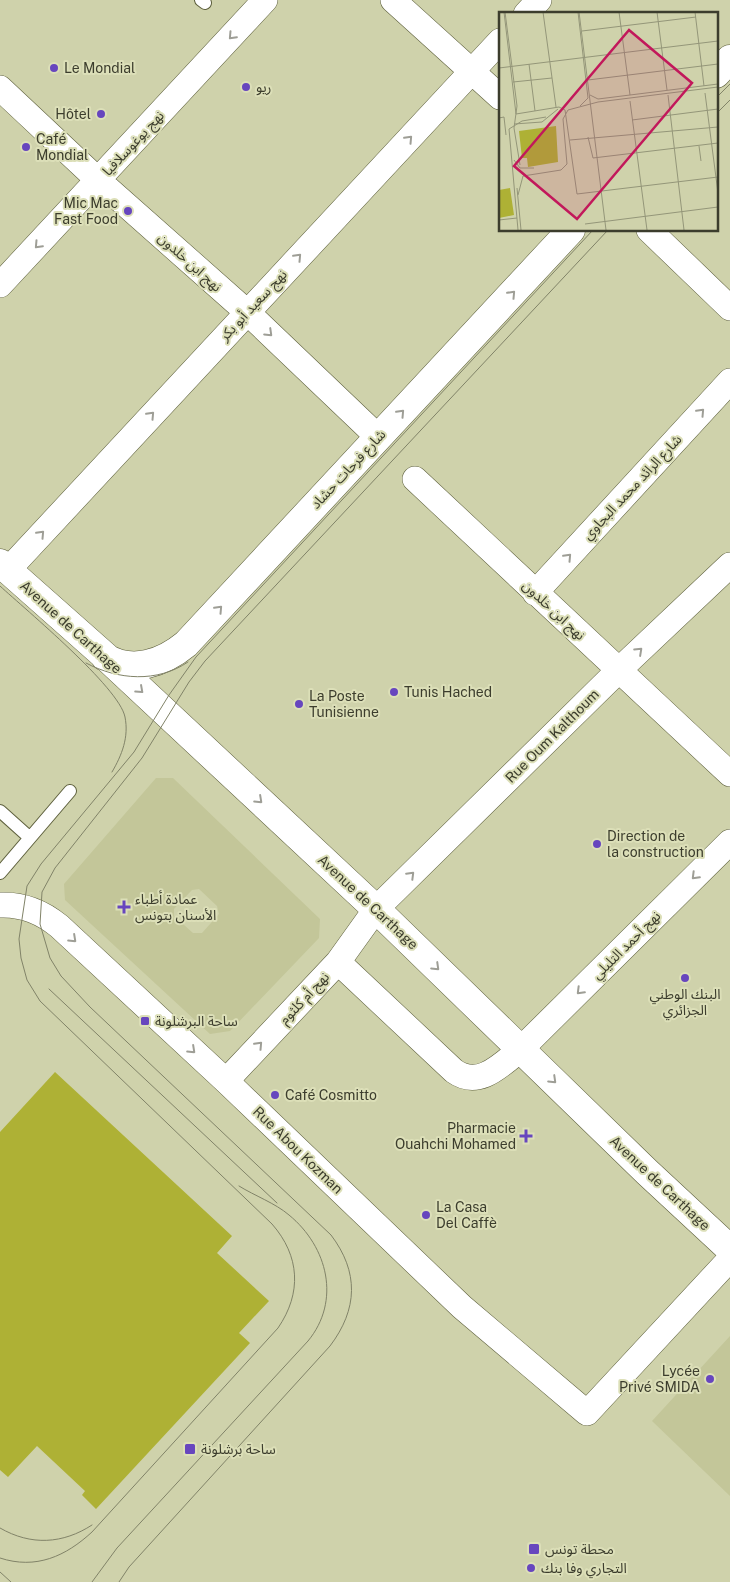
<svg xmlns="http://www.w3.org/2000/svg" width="730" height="1582" font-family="'Public Sans','Noto Sans Arabic',sans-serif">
  <rect width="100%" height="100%" fill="#cfd2ab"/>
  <path fill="#c3c699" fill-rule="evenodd" d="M156,778H173L320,919L319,938L230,1031L210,1034L65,900L64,884ZM199,889L217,906L219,914L202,933H193L174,916V909L192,890Z
    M730,1336V1496L652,1421Z"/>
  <path fill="#aeb135" d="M55,1072L232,1236L217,1253L269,1301L239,1333L250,1343L96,1509L82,1495L85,1491L37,1446L8,1477L0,1470V1132Z"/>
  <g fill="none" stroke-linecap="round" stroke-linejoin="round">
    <defs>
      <path id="service" d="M201,0L205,3
        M0,811L29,837
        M0,873L70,791"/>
      <path id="minor" d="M393,0L500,97
        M526,14L539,0
        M0,88L98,180L247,312L378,437
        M649,230L730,308
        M0,285L265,0
        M415,479L730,774
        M8,570L500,41
        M535,593L730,381
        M0,905C23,904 42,912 59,926L226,1081L462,1307L587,1413L730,1259
        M338,962L454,1071C479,1089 501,1065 521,1049L730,842
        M226,1081L338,962L376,909L619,670L730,565"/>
      <path id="tertiary" d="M716,74L730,59
        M0,563L105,656L376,909L647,1172L730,1249
        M105,657C132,674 163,663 186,644L571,230"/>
    </defs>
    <use href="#service" stroke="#5e603d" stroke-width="14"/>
    <use href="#minor" stroke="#5e603d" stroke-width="26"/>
    <use href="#tertiary" stroke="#5e603d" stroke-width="29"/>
    <use href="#service" stroke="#fff" stroke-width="12"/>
    <use href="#minor" stroke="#fff" stroke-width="25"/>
    <use href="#tertiary" stroke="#fff" stroke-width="28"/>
    <path stroke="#818368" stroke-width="1" d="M716,98L730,84
      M716,114L730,100
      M0,586C26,610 119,687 125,717C129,737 122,755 112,772
      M86,663C118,680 157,683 188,662
      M49,989L277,1203
      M0,1528C31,1546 63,1544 92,1525
      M0,1558C36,1570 66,1556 92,1532L278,1328C302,1293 300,1256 272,1224L40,1001L27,980L21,958L19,939L27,886L41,864L134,752L169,695L196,657L593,230
      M0,1572L11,1582
      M92,1582L117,1548L308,1341C341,1301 328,1247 289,1215C275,1203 255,1196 239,1186
      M119,1582L129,1567L330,1346C358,1309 359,1272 331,1235L90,1007L61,976L50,958L40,924L42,892L55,868L142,758L189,682L205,661L608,230"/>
  </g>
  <defs><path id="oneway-chevron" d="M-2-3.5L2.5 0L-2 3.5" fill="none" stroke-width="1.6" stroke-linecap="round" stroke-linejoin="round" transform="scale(1.25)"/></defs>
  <g stroke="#9e9e96">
    <use href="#oneway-chevron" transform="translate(232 36) rotate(133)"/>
    <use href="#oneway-chevron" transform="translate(409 139) rotate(-47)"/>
    <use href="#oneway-chevron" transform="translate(38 245) rotate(133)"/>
    <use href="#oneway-chevron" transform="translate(298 257) rotate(-47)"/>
    <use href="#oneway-chevron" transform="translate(512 294) rotate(-47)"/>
    <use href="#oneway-chevron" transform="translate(269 333) rotate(44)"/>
    <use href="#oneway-chevron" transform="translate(701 412) rotate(-47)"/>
    <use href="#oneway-chevron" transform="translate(401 413) rotate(-47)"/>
    <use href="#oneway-chevron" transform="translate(151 415) rotate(-47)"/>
    <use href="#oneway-chevron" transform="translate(41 534) rotate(-47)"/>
    <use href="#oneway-chevron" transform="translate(568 557) rotate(-47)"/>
    <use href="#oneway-chevron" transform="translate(219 609) rotate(-47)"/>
    <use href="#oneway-chevron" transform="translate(639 651) rotate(-43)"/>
    <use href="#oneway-chevron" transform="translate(140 690) rotate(42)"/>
    <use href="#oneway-chevron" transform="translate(259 800) rotate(43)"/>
    <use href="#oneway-chevron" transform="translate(411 875) rotate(-45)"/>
    <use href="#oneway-chevron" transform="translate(695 876) rotate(135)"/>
    <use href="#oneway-chevron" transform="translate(73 939) rotate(43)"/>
    <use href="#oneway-chevron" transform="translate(436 967) rotate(44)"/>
    <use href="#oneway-chevron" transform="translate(580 991) rotate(135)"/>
    <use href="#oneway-chevron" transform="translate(259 1045) rotate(-47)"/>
    <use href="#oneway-chevron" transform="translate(192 1050) rotate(43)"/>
    <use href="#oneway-chevron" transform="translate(553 1080) rotate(44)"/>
  </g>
  <g fill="#6746be" stroke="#dcdfb8" stroke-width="2">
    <circle cx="54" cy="68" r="5"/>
    <circle cx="246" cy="87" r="5"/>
    <circle cx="101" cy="114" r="5"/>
    <circle cx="26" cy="147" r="5"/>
    <circle cx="128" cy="211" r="5"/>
    <circle cx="394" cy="692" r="5"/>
    <circle cx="299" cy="704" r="5"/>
    <circle cx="597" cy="844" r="5"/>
    <path d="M121.5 899.5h5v5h5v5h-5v5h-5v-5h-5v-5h5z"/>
    <circle cx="685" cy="978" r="5"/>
    <rect x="140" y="1016" width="10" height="10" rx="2.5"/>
    <circle cx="275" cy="1095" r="5"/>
    <path d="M523.5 1128.5h5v5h5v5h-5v5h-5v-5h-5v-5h5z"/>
    <circle cx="426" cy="1215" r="5"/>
    <circle cx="710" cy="1379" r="5"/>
    <rect x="184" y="1443" width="12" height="12" rx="2.5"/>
    <rect x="528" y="1543" width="12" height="12" rx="2.5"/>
    <circle cx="531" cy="1568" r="5"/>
  </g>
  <g text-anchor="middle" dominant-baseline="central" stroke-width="4" stroke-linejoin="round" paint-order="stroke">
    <g font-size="14" fill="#3c3d2d" stroke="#dcdfb8" text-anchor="start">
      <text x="64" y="68">Le Mondial</text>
      <text x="256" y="87">ريو</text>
      <text x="91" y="114" text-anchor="end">Hôtel</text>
      <text x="36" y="139">Café<tspan x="36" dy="16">Mondial</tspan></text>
      <text x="118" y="203" text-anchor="end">Mic Mac<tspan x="118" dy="16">Fast Food</tspan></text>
      <text x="404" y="692">Tunis Hached</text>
      <text x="309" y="696">La Poste<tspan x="309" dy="16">Tunisienne</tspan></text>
      <text x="607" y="836">Direction de<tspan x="607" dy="16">la construction</tspan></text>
      <text x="135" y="899">عمادة أطباء<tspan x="135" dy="16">الأسنان بتونس</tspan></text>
      <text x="685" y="994" text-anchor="middle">البنك الوطني<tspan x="685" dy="16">الجزائري</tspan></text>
      <text x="155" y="1021">ساحة البرشلونة</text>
      <text x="285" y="1095">Café Cosmitto</text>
      <text x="516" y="1128" text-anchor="end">Pharmacie<tspan x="516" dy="16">Ouahchi Mohamed</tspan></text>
      <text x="436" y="1207">La Casa<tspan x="436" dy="16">Del Caffè</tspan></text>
      <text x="700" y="1371" text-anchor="end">Lycée<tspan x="700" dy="16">Privé SMIDA</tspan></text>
      <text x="201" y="1449">ساحة برشلونة</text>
      <text x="545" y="1549">محطة تونس</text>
      <text x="541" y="1568">التجاري وفا بنك</text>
    </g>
    <g font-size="14" fill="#3c3d2d" stroke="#dcdfb8">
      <text transform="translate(133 143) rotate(-47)">نهج يوغوسلافيا</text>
      <text transform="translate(190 262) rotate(42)">نهج ابن خلدون</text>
      <text transform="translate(253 305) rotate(-47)">نهج سعيد أبو بكر</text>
      <text transform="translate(348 469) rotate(-47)">شارع فرحات حشاد</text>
      <text transform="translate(632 487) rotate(-47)">شارع الرائد محمد البجاوي</text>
      <text transform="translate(554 610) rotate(43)">نهج ابن خلدون</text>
      <text transform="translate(71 627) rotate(42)">Avenue de Carthage</text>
      <text transform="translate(552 736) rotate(-45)">Rue Oum Kalthoum</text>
      <text transform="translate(368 902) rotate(43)">Avenue de Carthage</text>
      <text transform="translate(626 945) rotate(-45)">نهج أحمد التليلي</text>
      <text transform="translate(304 998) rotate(-47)">نهج أم كلثوم</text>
      <text transform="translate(298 1150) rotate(44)">Rue Abou Kozman</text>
      <text transform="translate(660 1183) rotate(43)">Avenue de Carthage</text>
    </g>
  </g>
  <g transform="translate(499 12)">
    <rect width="219" height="219" fill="#cfd2ab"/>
    <path d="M57,114L59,150L29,155L28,146H23L20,119ZM11,176L15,203L0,206V178Z" fill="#aeb135"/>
    <path fill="none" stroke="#949679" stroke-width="1" d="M5,0L17,102L60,95L66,98L78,182L219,165M6,0L18,94L15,116L21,153M44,0L57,95M79,0L89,86L81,94M80,0L107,218M120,0L131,83M158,0L168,78M196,0L205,74M83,19L197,5M30,52L36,99M0,56L219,29M89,68L219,52M14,70L53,66M206,81L219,181M91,83L99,87L219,72M169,83L185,218M131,89L148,218M0,106L5,105L7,123M133,108L219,97M15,112L43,110L59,97M89,125L94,146L219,131M71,128L219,115M200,134L202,149M15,148L21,156H35M18,176L22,218M19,183L24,164L62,158L68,152L64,107L69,98L99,90L219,75M0,208L18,206M86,212L219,195M19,218L10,117L23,109L47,105"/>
    <path fill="#c2185b" fill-opacity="0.15" stroke="#c2185b" stroke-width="2.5" d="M130,18L193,71L78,207L15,154Z"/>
    <rect width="219" height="219" fill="none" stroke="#3c3d2d" stroke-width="2.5"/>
  </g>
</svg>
